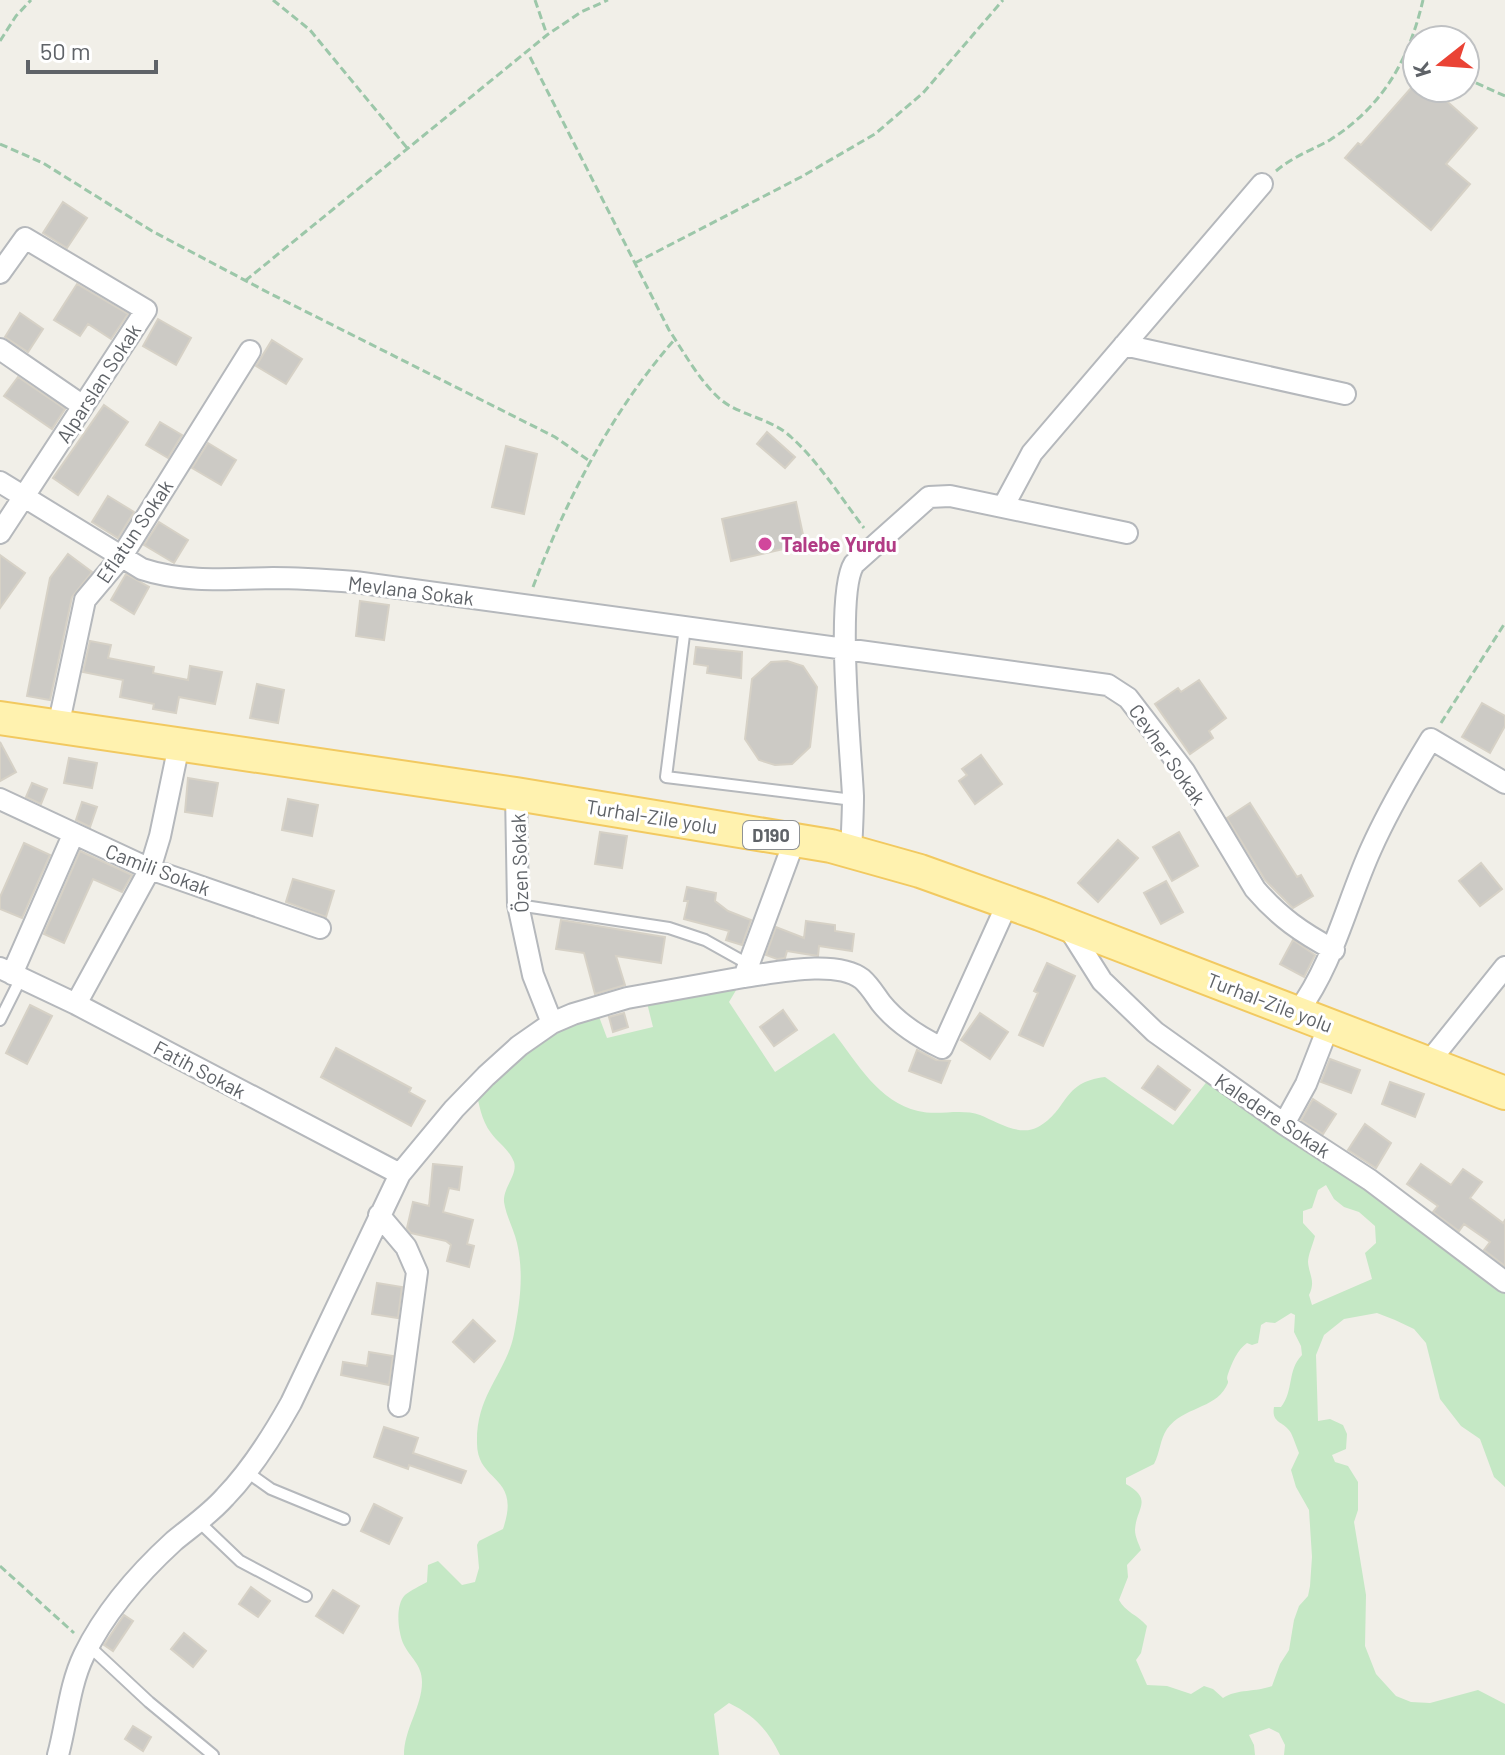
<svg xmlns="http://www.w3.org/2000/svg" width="1505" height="1755" font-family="Barlow,sans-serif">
  <rect width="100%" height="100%" fill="#f1efe8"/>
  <path fill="#c5e8c5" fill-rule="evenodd" d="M744,977L729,1002L775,1072L834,1033C857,1063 879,1102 918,1111C938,1116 961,1108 980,1115C997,1122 1020,1137 1038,1127C1069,1110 1061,1082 1105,1077L1173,1125L1212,1075L1505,1282V1487L1494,1477L1480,1439L1461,1426L1440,1399L1426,1343L1414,1329L1395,1320L1377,1313L1344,1319L1324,1335L1316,1355L1318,1421L1330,1419L1343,1425L1347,1434L1346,1449L1332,1455L1335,1462L1348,1466L1358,1482V1510L1354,1522L1366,1595L1365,1646L1376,1674L1396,1696L1411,1702L1430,1703L1478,1690L1505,1704V1755H1284L1285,1745L1279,1733L1269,1728L1249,1735L1254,1745L1255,1755H780C768,1730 755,1716 729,1703L714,1714L719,1755H404C404,1729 422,1707 422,1682C422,1664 410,1658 403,1643C398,1631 395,1605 405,1595C411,1590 420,1586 427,1582L428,1565L438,1561L462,1585L475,1582L479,1568L477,1545L479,1541L503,1529C522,1474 477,1484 477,1443C476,1394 506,1374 514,1334C520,1303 524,1274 517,1243C514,1229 506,1216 504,1202C503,1187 518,1175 514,1162C509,1149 498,1143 491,1133C481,1120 479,1103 475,1087L486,1076L595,1006L607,1038L653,1027L645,995ZM1326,1185L1334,1199L1344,1207L1359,1212L1375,1226L1376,1243L1365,1253L1372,1279L1312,1305L1309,1295C1316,1281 1309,1275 1308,1262C1308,1255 1313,1244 1315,1236L1303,1223V1211L1312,1208L1318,1190ZM1291,1313L1295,1315L1294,1332L1301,1346L1302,1355C1287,1370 1294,1391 1281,1407H1274C1271,1424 1284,1421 1291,1433C1294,1439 1296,1446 1299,1453L1291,1470L1296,1487L1309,1510L1312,1557L1310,1586L1308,1596L1299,1606L1294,1620L1289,1650L1280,1664L1272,1686C1257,1692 1236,1689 1223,1698L1213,1689L1204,1686L1191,1694L1167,1686L1147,1685L1136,1660L1141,1653L1147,1626C1138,1615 1125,1612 1119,1600L1128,1577L1127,1565L1141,1550C1139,1544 1135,1537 1135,1530C1136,1508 1154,1500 1126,1484V1478L1154,1464C1160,1453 1160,1439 1167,1429C1183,1407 1214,1409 1226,1387C1231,1378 1225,1383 1228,1374C1232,1363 1237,1350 1247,1343L1252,1345L1258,1343L1261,1325L1266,1322L1275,1323Z"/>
  <path fill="#cccac5" stroke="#d6d1c6" stroke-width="2" d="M1411,88H1432L1477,128L1446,164L1470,184L1431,230L1345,158L1358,143L1361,145Z
    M63,202L87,218L67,248L43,233Z
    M77,284L128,314L111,339L88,324L80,336L54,320Z
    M20,313L43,329L28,352L5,337Z
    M158,319L191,338L176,365L143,346Z
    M272,340L302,359L286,384L256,366Z
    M18,377L65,409L52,429L4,396Z
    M104,405L128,422L78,495L53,478Z
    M160,422L182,435L168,458L146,445Z
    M767,432L795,457L785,468L757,444Z
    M208,443L236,460L221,485L192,468Z
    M506,446L537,454L524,514L492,507Z
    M108,496L134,512L118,538L92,522Z
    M796,502L805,544L731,561L722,519Z
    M159,522L188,540L174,563L144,545Z
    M68,554L92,572L72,597L50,700L27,696L50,578Z
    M0,555L25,573L0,608Z
    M126,574L149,587L134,614L111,600Z
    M360,601L389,605L384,640L356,636Z
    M90,641L111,645L108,658L154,667L153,673L188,680L190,666L222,672L215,704L179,697L176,713L153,709L154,704L120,697L123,680L83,672Z
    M696,647L742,652L741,678L707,673L708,666L694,664Z
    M787,661L803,666L817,687L810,747L792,764L775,765L759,760L745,739L752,679L771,662Z
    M1199,680L1226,718L1209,731L1213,738L1190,754L1155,704L1178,688L1181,692Z
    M257,684L284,690L278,723L250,718Z
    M1482,703L1505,716V726L1490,753L1462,737Z
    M0,742L16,772L0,781Z
    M981,755L1002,784L975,804L959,781L967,775L962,769Z
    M69,758L97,763L92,788L64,783Z
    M188,778L218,783L212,816L185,812Z
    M32,783L47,789L41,804L26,797Z
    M288,799L318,805L312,836L282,830Z
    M82,802L97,807L90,827L76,820Z
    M1250,803L1297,877L1301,875L1313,896L1293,908L1265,880L1227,818Z
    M600,832L627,836L622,868L595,864Z
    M1179,832L1198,866L1172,881L1153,847Z
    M1118,840L1138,858L1098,902L1078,883Z
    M24,843L50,855L22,918L0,909V897Z
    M80,851L132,875L122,892L93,879L64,943L44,934Z
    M1481,863L1502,889L1480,906L1459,881Z
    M293,879L334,891L326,917L286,902Z
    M1166,881L1183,912L1161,924L1144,893Z
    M687,887L716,893L715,901L728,911L751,920L742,945L726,940L729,931L684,919L688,901H684Z
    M561,920L665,937L661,963L616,956L625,985L595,994L584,953L556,949Z
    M806,921L835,925V931L854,934L852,951L819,946L818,956L787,951L785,958L777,959L766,955L776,927L804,938Z
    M1293,940L1315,955L1304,977L1280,964Z
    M1047,963L1075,976L1043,1046L1019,1035L1038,993L1034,991Z
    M30,1005L52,1016L27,1064L6,1053Z
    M783,1010L797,1030L774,1046L760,1027Z
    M624,1013L628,1027L613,1032L609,1017Z
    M980,1013L1008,1032L990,1059L961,1040Z
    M336,1048L411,1088L409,1092L425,1101L411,1126L321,1077Z
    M917,1050L936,1060L950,1061L941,1083L909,1071Z
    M1330,1059L1360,1070L1351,1093L1321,1082Z
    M1158,1066L1190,1090L1175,1110L1142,1088Z
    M1390,1082L1424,1094L1415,1117L1382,1104Z
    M1313,1099L1336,1114L1323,1134L1301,1120Z
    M1365,1124L1391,1143L1376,1168L1348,1150Z
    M433,1164L462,1167L459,1190L449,1188L443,1212L473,1220L467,1244L474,1246L469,1267L447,1261L451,1245L446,1241L411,1233L407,1228L413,1202L429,1206Z
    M1421,1164L1451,1185L1463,1169L1482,1182L1470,1198L1503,1223L1505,1220V1266L1484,1250L1490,1242L1464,1224L1459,1231L1433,1212L1438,1206L1407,1184Z
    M377,1283L402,1287L398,1318L372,1314Z
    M473,1320L495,1341L474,1362L453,1342Z
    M369,1352L393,1356L389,1385L341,1375L343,1362L367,1366Z
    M384,1427L418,1438L413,1453L466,1471L461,1483L409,1465L408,1469L374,1457Z
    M374,1504L402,1518L389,1544L361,1531Z
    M251,1587L270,1601L258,1617L239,1604Z
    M333,1590L359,1606L343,1633L316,1616Z
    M124,1615L133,1621L113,1651L104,1645Z
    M184,1633L206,1651L193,1667L171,1649Z
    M133,1726L151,1737L143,1751L125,1739Z"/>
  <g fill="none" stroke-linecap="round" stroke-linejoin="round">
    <defs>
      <path id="lane" d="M685,627L666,777L853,800
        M518,905L669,928L705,940L748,964
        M0,1020L21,978
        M247,1472L271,1489L344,1519
        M198,1521L240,1561L306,1596
        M89,1646L149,1702L213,1755"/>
      <path id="street" d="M0,273L25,238L146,310L0,533
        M1124,345L1345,394
        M0,349L83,406
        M0,482L142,569C184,583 229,579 273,578C301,578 328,580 355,582L1108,685L1128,698L1184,771L1255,889C1279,917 1302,933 1334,950
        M1003,507L1032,453L1262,184
        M58,727L85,600L122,556L250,351
        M516,794L518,905L533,975L552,1023
        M0,799L150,869L320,928
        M851,851C852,832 853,814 853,796C851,752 835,594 854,564L929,497L950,496L1127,533
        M1066,924L1102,981L1155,1032L1284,1124L1370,1180L1505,1282
        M0,968L76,1004L400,1174
        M12,974L73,835
        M744,977C774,973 836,959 862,979C870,986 875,995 881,1003C897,1023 919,1037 942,1048L1008,902
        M76,1004L150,869L160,836L179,745
        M1297,1013C1334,963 1346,904 1371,849C1388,811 1409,775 1431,739L1505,783
        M1428,1063L1505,967
        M1284,1124L1306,1084L1329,1025
        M379,1215L406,1247L417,1272L399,1406
        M58,1755C67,1722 69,1686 84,1655C105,1612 139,1573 174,1541C191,1527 210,1514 225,1497C252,1469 272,1437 291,1403L400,1174L454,1109L486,1076L519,1046L552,1023L573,1014L627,998L744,977L795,839"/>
      <path id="primary" d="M0,718L516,794L831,846L920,871L1040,914L1505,1093"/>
    </defs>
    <use href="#lane" stroke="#b5b8bc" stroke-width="14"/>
    <use href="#street" stroke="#b5b8bc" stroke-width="24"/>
    <use href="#primary" stroke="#f2c960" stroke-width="36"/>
    <path stroke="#9cc7a9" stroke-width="3" stroke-dasharray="8 4" stroke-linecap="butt" d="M273,0L310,30L408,149
      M535,0L547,35
      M0,41L16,16L31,0
      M1408,52L1417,56
      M530,57L669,330C684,352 706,393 730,406C750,417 774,421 791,437C819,462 841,498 864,528
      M1465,78L1505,96
      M0,144L43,163L152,231L269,293L555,437L591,462
      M1276,171C1292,157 1312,150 1330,140C1383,106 1409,60 1423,0
      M635,263L801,177L875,134L923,93L1003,0
      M245,281L547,35L581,12L608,0
      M533,587C567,498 612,411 675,339
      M1441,723L1505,623
      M0,1566L74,1633"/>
    <use href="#lane" stroke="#fff" stroke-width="10"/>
    <use href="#street" stroke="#fff" stroke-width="20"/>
    <use href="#primary" stroke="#fff2af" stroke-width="32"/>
  </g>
  <circle fill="#d1479c" stroke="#fff" stroke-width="3" cx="765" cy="544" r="8"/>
  <g text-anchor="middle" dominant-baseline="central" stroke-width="6" stroke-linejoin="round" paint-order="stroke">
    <rect fill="#fff" stroke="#8f9295" stroke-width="2" x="743" y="821" width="56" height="28" rx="6"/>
    <g font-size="18" font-weight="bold" fill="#5f6368">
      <text x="771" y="835">D190</text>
    </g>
    <g font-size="20" fill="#5f6368" stroke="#fff">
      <text transform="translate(98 383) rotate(-57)">Alparslan Sokak</text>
      <text transform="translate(134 531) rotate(-56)">Eflatun Sokak</text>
      <text transform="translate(411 590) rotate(7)">Mevlana Sokak</text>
      <text transform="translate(1168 754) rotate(55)">Cevher Sokak</text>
      <text transform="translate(652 816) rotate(9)">Turhal-Zile yolu</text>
      <text transform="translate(519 863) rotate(-92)">Özen Sokak</text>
      <text transform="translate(158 869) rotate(21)">Camili Sokak</text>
      <text transform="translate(1270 1002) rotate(21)">Turhal-Zile yolu</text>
      <text transform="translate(200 1069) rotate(28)">Fatih Sokak</text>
      <text transform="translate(1273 1115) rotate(34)">Kaledere Sokak</text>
    </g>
    <g font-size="20" font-weight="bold" fill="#b23c85" stroke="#fff" text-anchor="start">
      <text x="781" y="544">Talebe Yurdu</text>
    </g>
  </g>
  <g transform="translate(1441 64) rotate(253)"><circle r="38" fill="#ffffff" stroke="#bfc1c3" stroke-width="2"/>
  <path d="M0-6L14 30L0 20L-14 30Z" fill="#ea4335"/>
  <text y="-12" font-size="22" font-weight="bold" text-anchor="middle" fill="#5f6368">K</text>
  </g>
  <path d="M28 60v12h128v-12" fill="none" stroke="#5f6368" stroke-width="4"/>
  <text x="40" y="60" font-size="24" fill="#5f6368" stroke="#ffffff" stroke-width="6" paint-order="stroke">50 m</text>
</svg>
